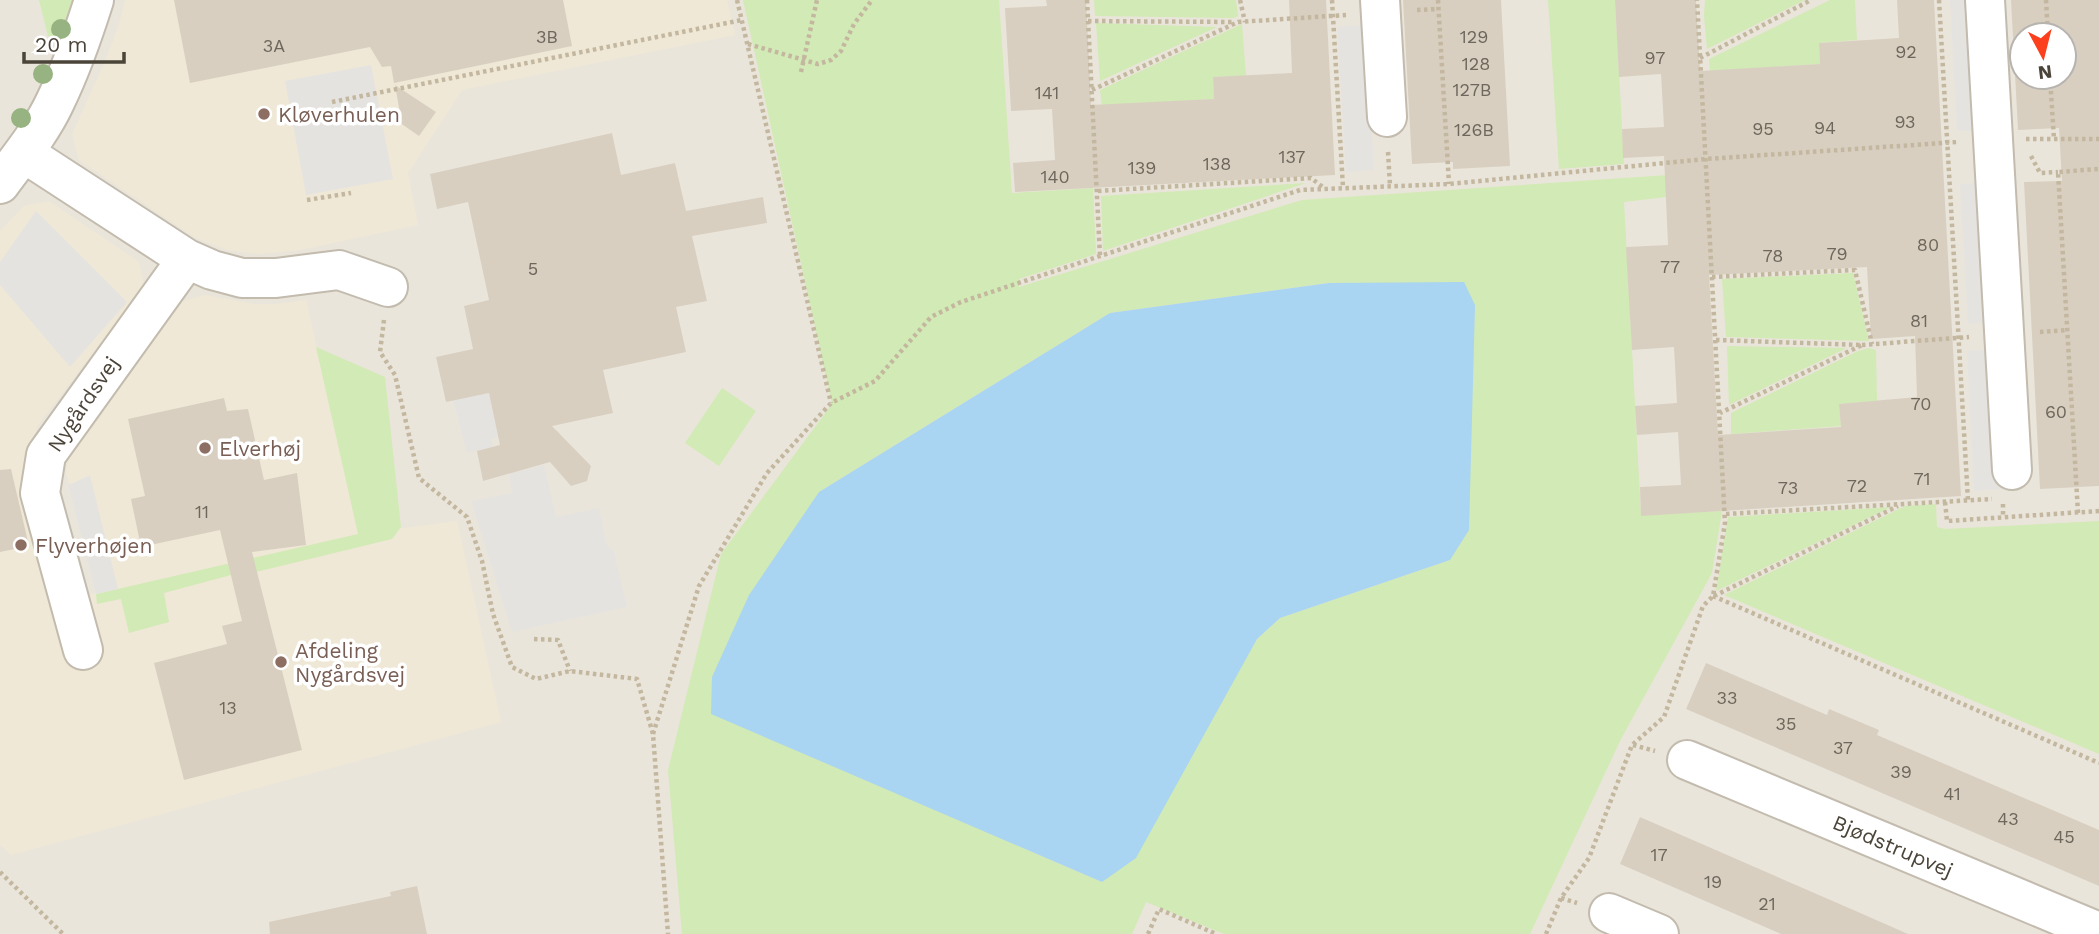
<svg xmlns="http://www.w3.org/2000/svg" width="2099" height="934" font-family="'Work Sans',sans-serif">
  <rect width="100%" height="100%" fill="#f6f3ec"/>
  <path fill="#eae5da" fill-rule="evenodd" d="M0,0H2099V934H0ZM2022,35H2064V77H2022Z"/>
  <path fill="#efe8d6" d="M125,0H727L735,35L462,90L408,173L418,225L300,250L258,254L227,250L194,237L79,160L72,134L103,66L118,28Z
    M49,201L139,262L144,286L38,425L27,458L58,603L96,593L66,473L68,458L75,439L181,302L204,295L255,304H275L306,300L359,534L457,521L501,722L11,855L0,845V231L24,206Z"/>
  <path fill="#d2eab5" fill-rule="evenodd" d="M39,0H76L61,37L48,36Z
    M743,0H999L1012,193L1093,188L1096,254L1019,279V287L1302,200L1683,174L1666,197L1624,202L1641,515L1722,511L1712,573L1621,739L1530,934H1224L1146,902L1132,934H682L668,770L721,554L832,404ZM1328,283L1450,560L1280,618L1257,639L1102,882L920,803L819,492L1110,313Z
    M1094,0H1236L1238,16L1234,18L1095,16Z
    M1548,0H1615L1624,164L1559,169Z
    M1705,0H1805L1707,49L1704,16Z
    M1830,0H1855L1857,40L1819,43L1820,64L1710,71L1709,59Z
    M1096,23L1217,27L1100,81Z
    M1242,24L1246,76L1213,77L1214,99L1102,107L1100,90Z
    M1306,183L1103,251L1101,196Z
    M1853,273L1869,341L1726,337L1722,279Z
    M1727,346L1847,348L1729,405Z
    M316,347L385,377L401,527L392,539L256,572L230,570L231,575L164,593L169,622L129,633L121,599L97,604L96,594L358,534Z
    M1869,348L1876,350L1877,401L1839,404L1841,426L1731,434V413L1858,351Z
    M722,388L756,411L719,466L685,443Z
    M1936,504L1937,527L1945,529L2099,521V754L1724,595L1905,506Z
    M1891,507L1716,591L1728,517Z"/>
  <path fill="#e5e3e0" d="M1950,0H1978L1985,130L1957,131Z
    M1366,25L1374,170L1346,172L1337,27Z
    M371,65L393,179L306,195L285,81Z
    M1988,182L1996,322L1968,324L1960,184Z
    M36,211L127,302L70,367L0,285V262Z
    M1994,349L2002,489L1974,491L1967,351Z
    M489,393L498,437L491,439L493,447L467,453L453,400Z
    M544,465L556,517L599,508L606,544L614,552L627,607L512,632L471,501L512,493L509,474Z
    M90,475L118,589L96,594L68,483L71,484Z"/>
  <path fill="#a9d4f2" d="M1464,282L1475,305L1469,530L1450,560L1280,618L1257,639L1136,858L1102,882L711,714L712,677L749,595L819,492L1110,313L1329,283Z"/>
  <path fill="#d8cfc1" fill-rule="evenodd" d="M174,0H563L572,46L394,83L391,66L382,67L370,47L190,83Z
    M1046,0H1086L1091,105L1214,99L1213,77L1292,73L1289,0H1326L1335,175L1015,192L1013,163L1055,160L1052,109L1011,111L1005,8L1047,6Z
    M1403,0H1501L1510,166L1453,169V162L1412,164Z
    M1615,0H1696L1700,71L1820,64L1819,43L1899,38L1897,0H1934L1961,496L1641,516L1640,487L1681,485L1678,432L1637,435L1635,406L1677,403L1674,347L1632,350L1628,283L1626,247L1668,245L1664,156L1623,158L1622,129L1664,127L1661,74L1619,77ZM1867,267L1871,339L1915,336L1917,397L1839,404L1841,427L1718,435L1709,275Z
    M2011,0H2099V486L2040,489L2024,182L2062,181L2059,128L2018,130ZM2022,35H2064V77H2022Z
    M395,85L436,112L419,136L396,120L400,113Z
    M612,133L621,175L675,163L686,211L763,197L767,223L692,236L707,301L676,307L686,352L603,370L613,413L552,426L591,466L587,481L571,486L550,462L483,481L477,451L500,445L489,393L446,402L436,357L473,349L464,306L489,300L468,202L437,209L430,174Z
    M224,398L227,411L248,409L264,480L297,473L306,545L252,552L302,750L184,780L154,663L227,644L222,626L242,621L220,530L141,547L131,499L145,496L128,419Z
    M11,469L29,546L0,552V470Z
    M1706,663L1827,715L1829,709L1879,730L1877,735L2099,830V886L1686,709Z
    M1640,817L1858,912L1908,934H1781L1620,864Z
    M417,886L427,934H270L269,922L391,896L390,892Z"/>
  <g fill="none" stroke-linecap="round" stroke-linejoin="round">
    <defs>
      <path id="minor" d="M1380,0L1387,117
        M1985,0L2012,470
        M24,153L187,259L212,270L242,278H276L339,270L388,287
        M0,184C19,158 41,132 55,102C71,69 83,35 94,0
        M83,650L40,493L46,455L187,259
        M1687,760L2099,932
        M1609,913L1659,934"/>
    </defs>
    <use href="#minor" stroke="#c2bbae" stroke-width="42"/>
    <path stroke="#c4b79f" stroke-width="4.5" stroke-dasharray="3.5 3.5" stroke-linecap="butt" d="M737,0L831,403
      M1087,0L1100,256
      M1240,0L1245,22
      M1332,0L1343,188
      M1438,0L1449,184
      M1939,0L1968,501
      M2046,0L2048,35
      M1417,10L1438,9
      M1088,21L1234,22
      M748,44L818,64L831,60L841,51L854,24L872,0
      M1700,58L1811,0
      M801,72L817,0
      M2050,77L2054,139
      M1092,90L1238,22L1346,15
      M332,102L742,20
      M2026,139H2099
      M1388,152L1390,186
      M2031,156L2040,173L2058,172
      M1098,191L1311,178L1324,188
      M307,200L351,193
      M1712,277L1855,270L1872,344
      M384,320L380,352L395,375L419,478L467,517L482,561L493,614L512,667L536,679L570,671L637,679L653,734L668,934
      M2040,332L2067,330
      M1716,340L1862,345L1720,413
      M1862,345L1969,337
      M1945,502L1947,521L2099,511
      M2003,504V517
      M2078,513L2058,172L2099,169
      M1726,514L1992,499
      M1713,596L2099,763
      M1714,596L1898,506
      M534,639L558,640L570,671
      M653,734L699,586L767,473L831,403L875,381L931,317L961,302L1300,190L1449,184L1706,159L1958,142
      M1633,745L1655,751
      M0,872L63,934
      M1561,898L1577,903
      M1148,934L1159,909L1216,934
      M1546,934L1561,898L1589,858L1632,745L1664,717L1703,606L1713,596L1725,523L1697,0"/>
    <use href="#minor" stroke="#fff" stroke-width="38"/>
  </g>
  <g fill="#97b381">
    <circle cx="61" cy="29" r="10"/>
    <circle cx="43" cy="74" r="10"/>
    <circle cx="21" cy="118" r="10"/>
  </g>
  <g fill="#8d6e63" stroke="#fff" stroke-width="2.5">
    <circle cx="264" cy="114" r="7"/>
    <circle cx="205" cy="448" r="7"/>
    <circle cx="21" cy="545" r="7"/>
    <circle cx="281" cy="662" r="7"/>
  </g>
  <g text-anchor="middle" dominant-baseline="central" stroke-width="7" stroke-linejoin="round" paint-order="stroke">
    <g font-size="18" fill="#6e675b">
      <text x="547" y="36">3B</text>
      <text x="1474" y="36">129</text>
      <text x="274" y="45">3A</text>
      <text x="1906" y="51">92</text>
      <text x="1655" y="57">97</text>
      <text x="1476" y="63">128</text>
      <text x="1472" y="89">127B</text>
      <text x="1047" y="92">141</text>
      <text x="1905" y="121">93</text>
      <text x="1825" y="127">94</text>
      <text x="1763" y="128">95</text>
      <text x="1474" y="129">126B</text>
      <text x="1292" y="156">137</text>
      <text x="1217" y="163">138</text>
      <text x="1142" y="167">139</text>
      <text x="1055" y="176">140</text>
      <text x="1928" y="244">80</text>
      <text x="1837" y="253">79</text>
      <text x="1773" y="255">78</text>
      <text x="1670" y="266">77</text>
      <text x="533" y="268">5</text>
      <text x="1919" y="320">81</text>
      <text x="1921" y="403">70</text>
      <text x="2056" y="411">60</text>
      <text x="1922" y="478">71</text>
      <text x="1857" y="485">72</text>
      <text x="1788" y="487">73</text>
      <text x="202" y="511">11</text>
      <text x="1727" y="697">33</text>
      <text x="228" y="707">13</text>
      <text x="1786" y="723">35</text>
      <text x="1843" y="747">37</text>
      <text x="1901" y="771">39</text>
      <text x="1952" y="793">41</text>
      <text x="2008" y="818">43</text>
      <text x="2064" y="836">45</text>
      <text x="1659" y="854">17</text>
      <text x="1713" y="881">19</text>
      <text x="1767" y="903">21</text>
    </g>
    <g font-size="21" fill="#785e54" stroke="#fff" text-anchor="start">
      <text x="278" y="114">Kløverhulen</text>
      <text x="219" y="448">Elverhøj</text>
      <text x="35" y="545">Flyverhøjen</text>
      <text x="295" y="650">Afdeling<tspan x="295" dy="24">Nygårdsvej</tspan></text>
    </g>
    <g font-size="21" fill="#4b4439" stroke="#fff">
      <text transform="translate(83 404) rotate(-56)">Nygårdsvej</text>
      <text transform="translate(1893 846) rotate(23)">Bjødstrupvej</text>
    </g>
  </g>
  <g transform="translate(2043 56) rotate(173)"><circle r="33" fill="#ffffff" stroke="#b7b4b0" stroke-width="2"/>
  <path d="M0-5L12 26L0 18L-12 26Z" fill="#fc3f1d"/>
  <text y="-10" font-size="19" font-weight="bold" text-anchor="middle" fill="#4b4439">N</text>
  </g>
  <path d="M24 52v10h100v-10" fill="none" stroke="#4b4439" stroke-width="3.5"/>
  <text x="35" y="52" font-size="21" fill="#4b4439" stroke="#ffffff" stroke-width="5" paint-order="stroke">20 m</text>
</svg>
